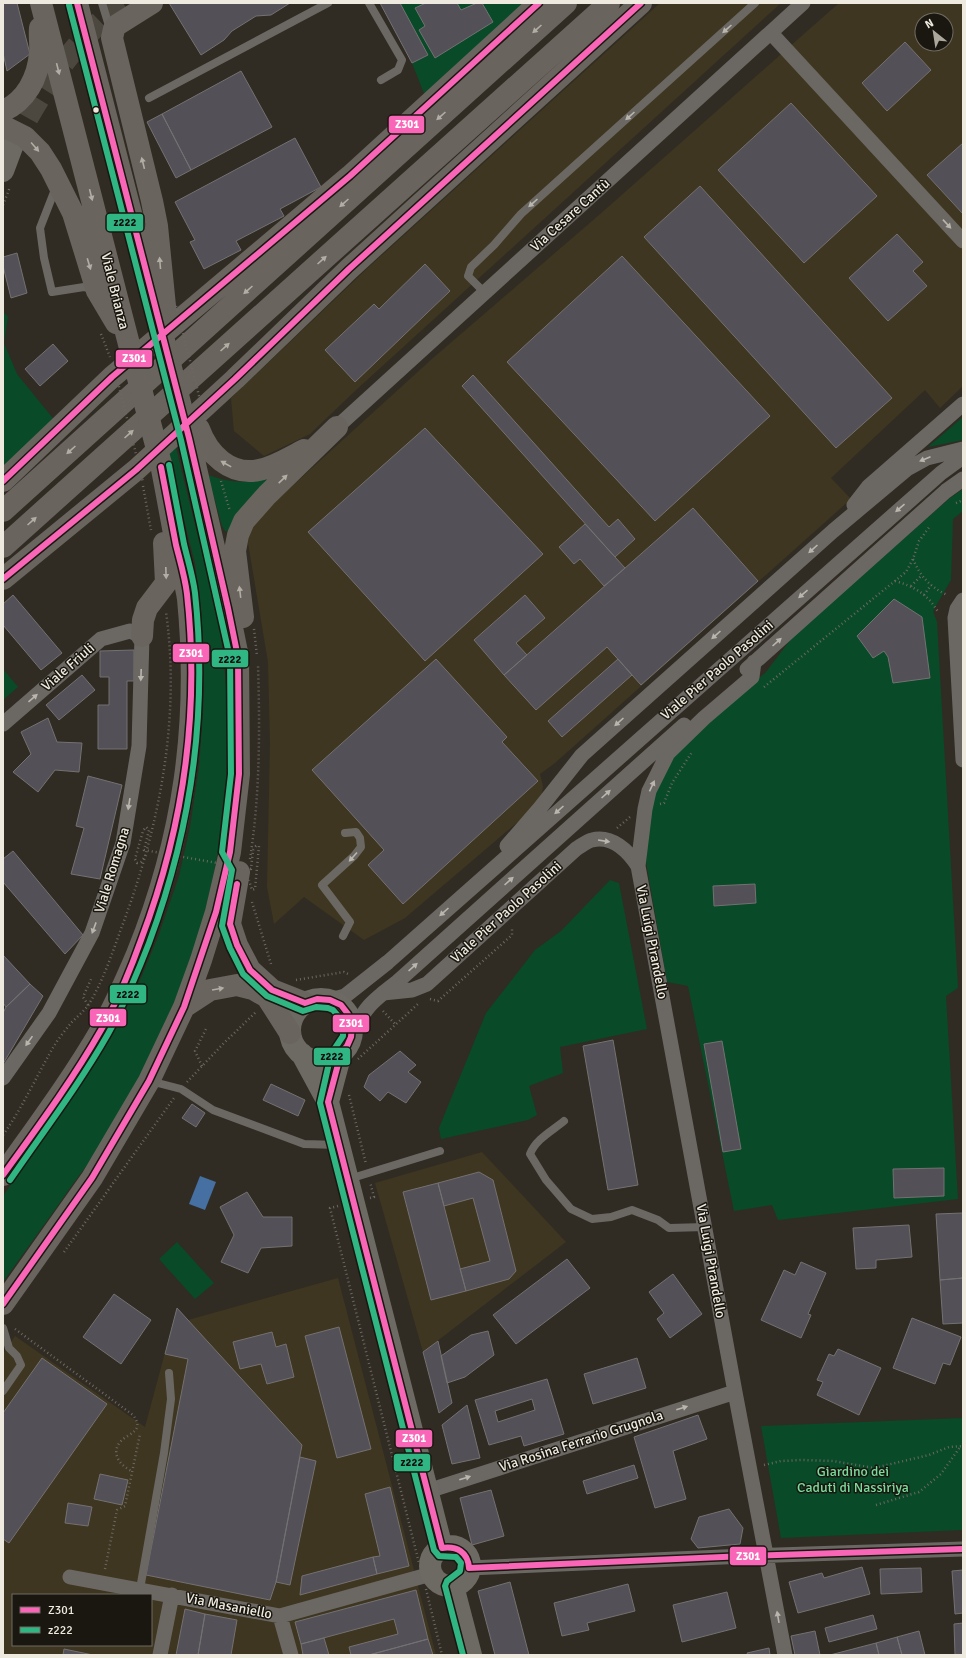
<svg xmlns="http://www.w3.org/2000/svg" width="966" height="1658" font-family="Signika,sans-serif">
  <rect width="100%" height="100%" fill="#302c23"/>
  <path fill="#3e3620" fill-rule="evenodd" d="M660,3H781L355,391L310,434L264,456L234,431L231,398L371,265Z
    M839,3H963V386L940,408L925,390L831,478L851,499L555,763L540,774L543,786L541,802L405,918L364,940L304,897L274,924L267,887L270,743L268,662L248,543L249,529L279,498L433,358L599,215ZM922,20H946V44H922Z
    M482,1152L566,1242L423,1352L375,1183Z
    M338,1278L436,1655H3V1354L15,1336L145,1427L177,1308L188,1320ZM13,1595H151V1645H13Z"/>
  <path fill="#094a28" d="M400,3H526L425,96L412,63L428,55Z
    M3,311L8,317L4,343L17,374L56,422L3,471Z
    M963,417V440L928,447Z
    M171,426C181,469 192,513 203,556C210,586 219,616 222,646C237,761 222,883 179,991C168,1020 154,1047 141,1075C134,1088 127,1103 120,1116C105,1141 87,1165 70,1188C48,1220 25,1251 3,1282V1196L94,1065L141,978L158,937L179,876L190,827L199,767L203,713L204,671L201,610L195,563L161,430Z
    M276,474L230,531H225L222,526L208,475C239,485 245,483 276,474Z
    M963,489V511L953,519L951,580L933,611L937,622L958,988L946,996L958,1199L778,1220L772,1205L734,1211L688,986L667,982L646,862L649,825L655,792L670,759L694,734L766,672L794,635L950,498Z
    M3,669L18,687L3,700Z
    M610,880L619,883L647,1029L560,1047L563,1073L529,1086L537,1115L528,1120L441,1139L439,1128L486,1013L535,950L561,931Z
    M177,1242L214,1283L195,1299L159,1259Z
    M963,1418V1530L781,1538L761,1426Z"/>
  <path fill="#466fa2" d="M200,1176L216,1182L205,1210L189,1204Z"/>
  <path fill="#535058" stroke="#737171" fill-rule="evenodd" d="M3,3H17L30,54L7,71L3,53Z
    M169,3H290L271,15L256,16L232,31L224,40L201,55Z
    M380,3H400L428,55L412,63Z
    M426,3H457L461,10L477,3H482L493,22L435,58L419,30L425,26L415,8Z
    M905,42L931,70L887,111L862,83Z
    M241,71L272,127L191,170L162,114Z
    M791,103L877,196L804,263L718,170Z
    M162,114L191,170L176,178L147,122Z
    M295,138L321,187L280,209L284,216L236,241L241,250L204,269L190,242L195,240L175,202Z
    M963,143V214L927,175Z
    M700,186L892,398L836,448L644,237Z
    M897,234L923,262L913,271L927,286L888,321L849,278Z
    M17,253L27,293L11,298L3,266V257Z
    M622,256L770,416L655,521L507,362Z
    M425,264L450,291L355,382L325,350L374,304L379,309Z
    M53,344L68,361L40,386L25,369Z
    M473,375L609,527L618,519L635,539L615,557L462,386Z
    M425,428L543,554L425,661L308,532Z
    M693,508L758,581L641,685L607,647L536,710L504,675Z
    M585,524L625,568L604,586L580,559L574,564L559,547Z
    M13,595L62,653L41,670L3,625V604Z
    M525,595L545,618L516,643L527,655L504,675L474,640Z
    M894,599L922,617L930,678L893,683L888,657L884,651L873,658L857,636Z
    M134,650V681H127V749H98V705H109V677H100V651Z
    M436,659L507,737L502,742L538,781L403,904L368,865L384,850L312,770Z
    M618,659L632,675L562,737L548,721Z
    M82,675L95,690L59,720L46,705Z
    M48,718L57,742L82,743L79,772L55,770L38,792L13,772L31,754L21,732Z
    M88,776L122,785L100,879L71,874L84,828L76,826Z
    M13,851L83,935L65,954L3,882V859Z
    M755,884L756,903L714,906L713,886Z
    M3,955L30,984L6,1007L3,1003Z
    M30,984L43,996L3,1064V1013L6,1007Z
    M613,1040L638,1185L608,1190L583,1046Z
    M722,1041L741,1149L723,1152L704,1044Z
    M400,1051L416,1065L408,1072L421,1082L406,1103L388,1092L380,1101L364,1087L369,1075Z
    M271,1084L305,1100L298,1116L263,1100Z
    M192,1104L205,1113L196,1127L182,1118Z
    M944,1168V1196L894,1198L893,1169Z
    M479,1172L493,1180L516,1271L509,1279L466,1291L460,1269L490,1261L473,1198L444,1206L438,1183Z
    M438,1183L466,1291L431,1300L403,1192Z
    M247,1192L263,1217H292V1246L261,1248L248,1273L221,1262L234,1235L220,1207Z
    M963,1213V1278L940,1280L936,1214Z
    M909,1225L912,1257L876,1260V1268L856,1269L853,1228Z
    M567,1259L590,1288L516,1344L493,1315Z
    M801,1262L826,1273L808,1314L811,1315L801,1338L761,1320L784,1270L795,1275Z
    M673,1274L702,1314L670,1338L657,1319L664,1313L649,1292Z
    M963,1278V1323L943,1324L940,1280Z
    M114,1294L151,1320L121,1364L83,1337Z
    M177,1308L302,1445L276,1582L270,1600L146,1575L188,1359L165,1354Z
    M912,1318L961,1337L950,1365L943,1363L935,1384L893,1368Z
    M339,1327L371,1449L337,1458L305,1336Z
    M488,1331L494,1355L465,1377L447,1383L441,1356L471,1335Z
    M272,1332L276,1347L286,1344L294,1377L267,1384L261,1364L240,1369L233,1342Z
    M438,1341L452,1403L439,1413L423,1352Z
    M838,1349L881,1368L859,1415L817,1395L823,1382L817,1380L829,1354L834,1356Z
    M42,1358L107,1404L9,1543L3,1539V1413Z
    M637,1358L646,1388L593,1404L584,1374Z
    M547,1379L564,1434L524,1446L521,1436L489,1445L475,1400ZM532,1399L535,1410L498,1422L495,1411Z
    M467,1405L480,1458L452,1464L442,1425Z
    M698,1415L707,1439L673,1451L686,1499L655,1508L634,1437Z
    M300,1457L316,1461L290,1585L276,1582Z
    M634,1465L638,1478L587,1494L583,1481Z
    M100,1474L128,1480L122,1505L94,1499Z
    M390,1487L409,1566L377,1574L373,1557L380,1556L365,1494Z
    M491,1490L504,1536L472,1545L460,1498Z
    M68,1503L92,1507L88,1526L65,1523Z
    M729,1509L743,1528L740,1544L698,1548L691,1539L699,1517Z
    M373,1557L377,1574L300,1595L302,1576Z
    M862,1567L870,1594L798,1613L789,1582L822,1573L824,1578Z
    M921,1568L922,1592L881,1594L880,1569Z
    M963,1570V1613L955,1614L952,1571Z
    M510,1582L529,1655H495L478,1591Z
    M628,1584L635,1611L587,1623L589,1630L562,1636L554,1603Z
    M416,1590L428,1639L369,1655H351L349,1647L398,1634L394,1619L301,1644L295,1622Z
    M727,1592L736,1628L682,1642L673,1605Z
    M185,1609L205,1614L198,1655H176Z
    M205,1614L237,1620L231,1655H198Z
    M873,1615L877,1629L829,1642L825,1628Z
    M963,1623V1655H955L954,1624Z
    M815,1631L820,1655H795L791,1636Z
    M919,1631L925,1655H902L897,1637Z
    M897,1637L902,1655H879L876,1643Z
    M324,1638L329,1655H303L301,1644Z
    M428,1639L433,1655H369Z
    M876,1643L879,1655H830Z
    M769,1648L770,1655H748L747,1653Z
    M64,1649L93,1655H63Z"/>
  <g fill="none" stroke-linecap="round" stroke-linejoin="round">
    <path stroke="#4c483f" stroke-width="22" stroke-dasharray="22 11" stroke-linecap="butt" d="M12,147C34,104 57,66 91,31C101,21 111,11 123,3"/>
    <path stroke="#6c6864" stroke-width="2.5" stroke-dasharray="1 3" stroke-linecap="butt" d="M3,205L10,187
      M101,334L110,357
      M221,481L230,511
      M143,486L151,530
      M956,503L963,500
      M913,559C920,576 930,587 947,595
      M895,581C913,586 928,594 938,612
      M911,586L921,576
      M924,595L931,585
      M254,629L257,656
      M764,687L906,572L913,559L919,541L930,526
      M660,804L664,803L672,783L692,752
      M617,828L630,817
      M250,859C260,794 260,730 258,665
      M252,902L271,964
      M296,980L344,972L350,975
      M430,999L438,1001L512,935V927
      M88,1005L83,997L92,977
      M383,1011L396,1025
      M358,1059L418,1004
      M202,1066L195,1051L206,1029
      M187,1082L223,1044L257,1011
      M349,1095L366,1164
      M3,1135C23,1107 37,1075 54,1046C59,1038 66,1029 72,1022C78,1016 85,1010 89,1004C103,981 112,954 121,929C159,829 181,719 166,612
      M370,1198L374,1197L370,1182
      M338,1206L330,1208L419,1563
      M64,1252L174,1098
      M15,1329L133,1415C145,1431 129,1433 121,1441C110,1453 120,1466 132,1471
      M764,1465L781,1461L802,1460L833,1461L874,1468L929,1455L949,1447L963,1446
      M876,1505L919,1492L941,1474L960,1447
      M105,1569L117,1510L125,1506L140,1434
      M426,1589L442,1655"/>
    <path stroke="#6b6864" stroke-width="8" d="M102,3L110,29
      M369,3L402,60L398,70L381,80
      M149,98L328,3
      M56,187L40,228L44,258L52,292L84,287L94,290
      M485,293L468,276L471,267L494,245L521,214L755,3
      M343,936L350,922L322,885L354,856L361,847L360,838L356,832L345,833
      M150,1081L181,1089L213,1110L304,1144L339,1145
      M564,1121C552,1131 536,1139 530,1154L546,1180L571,1209L592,1219L611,1217L632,1210L658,1220L669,1228L705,1227
      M349,1179L440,1151
      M3,1328L9,1348L17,1356L21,1365L3,1391
      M140,1589L164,1453L171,1399L169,1373"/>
    <path stroke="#6b6864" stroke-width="15" d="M771,33L963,241
      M337,427L803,3
      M854,505L868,487L963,404
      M963,600L957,609L955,618L963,760
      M754,662L752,677L704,718L668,753L649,791L645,809L638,866L735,1392L785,1655
      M747,669L946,491L963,479
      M3,724L101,639L130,631L142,636L139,746L123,843L92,933L49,1013L3,1078
      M507,846L540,808L582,755L833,531L907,469L927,458L963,449
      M383,993L412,990L427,984L576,849C581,846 587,841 592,840C612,835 628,851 638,866
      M330,1000L345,996L388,962L941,473L963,457
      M351,1037C364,1008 371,1002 396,983L684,725
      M428,1491L735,1392
      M469,1568L746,1556L963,1549
      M70,1577L280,1616L431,1574
      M280,1616L291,1655
      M160,1655L172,1595"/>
    <path stroke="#6d6a64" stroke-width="22" d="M3,171L12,147
      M290 1030a31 31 0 1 1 62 0a31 31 0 1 1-62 0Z
      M302,1054L328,1102L442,1548
      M328,1102L341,1053
      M430 1566a20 20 0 1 1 40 0a20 20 0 1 1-40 0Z
      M453,1586L471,1655"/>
    <path stroke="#69645e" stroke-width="22" d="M41,3L130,348
      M77,3L152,295
      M152,3L117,25L114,29L112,38L152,201L157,226L166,316
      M3,111C26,101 38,78 40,53C41,45 39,36 40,28
      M3,126L25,137L40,152L51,169L73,213L97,291L116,323
      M199,429C208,454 230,476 259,470C275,467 290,457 304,450
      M3,481L112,377L350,176L539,3
      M3,511L566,3
      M3,547L609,3
      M3,579L136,470L235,379L349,269L641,3
      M243,617L235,551L238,535L244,521L267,495L337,427
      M142,636L143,620L147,608L166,583L164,543
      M239,872L230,924L237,945L250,970L272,990L305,1003
      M184,1007L210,990L237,985L253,989L267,997L290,1033
      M3,1175C36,1128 72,1080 101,1030C115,1005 126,980 137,954C184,838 200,723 188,599C186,584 181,569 178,554C172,524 167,494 161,464
      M3,1304L92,1178L149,1081L184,1007L201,960L216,912L230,852L239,774L238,657L228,608L189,438"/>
    <path stroke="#6c6864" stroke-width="2.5" stroke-dasharray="1 3" stroke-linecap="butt" d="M176,306L206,423
      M113,363L143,482
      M146,855L141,862L137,863L135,859L143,831L146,827L149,830L144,850L251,869L253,850L256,846H259L255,889L252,890L249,880"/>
    <path stroke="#69645e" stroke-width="22" d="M159,321L189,438
      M130,348L161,464"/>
    <defs>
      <path id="bus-1" d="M3,481L112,377L350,176L539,3
        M3,579L136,470L235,379L349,269L641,3
        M237,884L230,924L237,945L250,970L272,990L305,1003L317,999L330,1000L341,1005L348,1014L352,1026L351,1037L347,1046L341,1053L328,1102L442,1548C457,1546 468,1552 469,1568L746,1556L963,1549
        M3,1175C37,1128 72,1081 101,1030C117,1002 130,971 141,940C183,829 200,712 187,594C185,577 180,561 176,545C171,519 166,493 161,467
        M3,1304L92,1178L149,1081L184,1007L216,912L230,852L239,774L238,657L228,608L189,438L77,3"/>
      <path id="bus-2" d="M69,5L181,440L230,658L231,774L222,852L232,870L222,926L230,948L243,974L267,996L303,1011L316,1007L328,1008L333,1010L340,1018L343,1028V1036L335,1048L329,1063L320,1103L434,1550L439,1556L456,1557L461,1563L460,1571L447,1581L445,1586L463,1655
        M10,1180C43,1132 79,1085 108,1034C124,1005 137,974 149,943C191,830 208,713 195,593C193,577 188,561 184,544C179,518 174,492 169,465"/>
    </defs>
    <use href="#bus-1" stroke="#1a1710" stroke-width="9"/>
    <use href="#bus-2" stroke="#1a1710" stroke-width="9"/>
    <use href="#bus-1" stroke="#fa66b7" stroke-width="6"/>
    <use href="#bus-2" stroke="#2fb683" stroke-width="6"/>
  </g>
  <defs><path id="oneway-solid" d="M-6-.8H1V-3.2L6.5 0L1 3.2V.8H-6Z"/></defs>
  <g fill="#b2aea5">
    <use href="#oneway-solid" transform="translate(537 29) rotate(138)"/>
    <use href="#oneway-solid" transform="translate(58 69) rotate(76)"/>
    <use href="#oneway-solid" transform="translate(441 116) rotate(138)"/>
    <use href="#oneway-solid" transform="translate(35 147) rotate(49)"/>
    <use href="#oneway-solid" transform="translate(143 163) rotate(-104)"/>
    <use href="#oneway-solid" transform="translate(91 195) rotate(76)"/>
    <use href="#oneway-solid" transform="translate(344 203) rotate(138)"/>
    <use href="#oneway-solid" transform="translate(322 260) rotate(-42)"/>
    <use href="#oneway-solid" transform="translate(160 263) rotate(-95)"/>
    <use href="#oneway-solid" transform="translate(89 264) rotate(73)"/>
    <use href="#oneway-solid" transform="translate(248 290) rotate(138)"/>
    <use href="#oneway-solid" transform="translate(225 347) rotate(-42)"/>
    <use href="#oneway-solid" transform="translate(129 434) rotate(-42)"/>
    <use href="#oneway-solid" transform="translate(71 450) rotate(138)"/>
    <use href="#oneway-solid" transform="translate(226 464) rotate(-151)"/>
    <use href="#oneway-solid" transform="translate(283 479) rotate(-44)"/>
    <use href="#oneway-solid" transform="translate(32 521) rotate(-42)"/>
    <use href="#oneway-solid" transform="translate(166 573) rotate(88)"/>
    <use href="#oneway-solid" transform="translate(240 592) rotate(-97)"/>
    <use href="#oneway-solid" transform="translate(218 989) rotate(-10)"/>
  </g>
  <g fill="#bab6ae">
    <use href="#oneway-solid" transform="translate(727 29) rotate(138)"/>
    <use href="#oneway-solid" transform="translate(630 116) rotate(138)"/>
    <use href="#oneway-solid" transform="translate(533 203) rotate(138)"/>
    <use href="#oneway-solid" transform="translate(947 224) rotate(47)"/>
    <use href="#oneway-solid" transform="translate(925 459) rotate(157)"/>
    <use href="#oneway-solid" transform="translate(900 508) rotate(139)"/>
    <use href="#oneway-solid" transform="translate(813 549) rotate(138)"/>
    <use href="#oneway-solid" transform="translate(803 594) rotate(139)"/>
    <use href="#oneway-solid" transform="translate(716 635) rotate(138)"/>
    <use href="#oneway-solid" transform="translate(777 642) rotate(-42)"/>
    <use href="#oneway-solid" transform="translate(141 675) rotate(92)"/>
    <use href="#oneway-solid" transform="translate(33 698) rotate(-41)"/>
    <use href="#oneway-solid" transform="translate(619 722) rotate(138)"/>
    <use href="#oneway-solid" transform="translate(652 786) rotate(-65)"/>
    <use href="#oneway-solid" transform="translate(606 794) rotate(-42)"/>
    <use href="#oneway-solid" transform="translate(129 804) rotate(99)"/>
    <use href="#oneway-solid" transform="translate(559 810) rotate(138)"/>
    <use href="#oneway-solid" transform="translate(604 841) rotate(9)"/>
    <use href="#oneway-solid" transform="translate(353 857) rotate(132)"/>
    <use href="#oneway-solid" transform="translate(509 881) rotate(-42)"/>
    <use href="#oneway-solid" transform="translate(444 912) rotate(138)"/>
    <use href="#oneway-solid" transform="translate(94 928) rotate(110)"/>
    <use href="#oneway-solid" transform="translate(413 967) rotate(-42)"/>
    <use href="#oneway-solid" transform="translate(29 1041) rotate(125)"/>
    <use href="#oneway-solid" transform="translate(682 1408) rotate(-18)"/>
    <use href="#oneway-solid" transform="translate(465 1478) rotate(-18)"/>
    <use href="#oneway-solid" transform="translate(778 1617) rotate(-100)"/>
  </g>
  <circle fill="#eeeadf" stroke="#1a1710" stroke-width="1.5" cx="96" cy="110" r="3.5"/>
  <g text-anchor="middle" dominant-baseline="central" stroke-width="3" stroke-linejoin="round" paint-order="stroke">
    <g font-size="14" fill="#eeeadf" stroke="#1a1710">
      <text transform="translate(570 215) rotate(-42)">Via Cesare Cantù</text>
      <text transform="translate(115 291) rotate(76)">Viale Brianza</text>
      <text transform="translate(68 667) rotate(-41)">Viale Friuli</text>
      <text transform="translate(717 670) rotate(-41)">Viale Pier Paolo Pasolini</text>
      <text transform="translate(112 870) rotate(-73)">Viale Romagna</text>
      <text transform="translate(506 912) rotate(-42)">Viale Pier Paolo Pasolini</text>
      <text transform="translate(652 942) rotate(79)">Via Luigi Pirandello</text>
      <text transform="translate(711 1261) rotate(80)">Via Luigi Pirandello</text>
      <text transform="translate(581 1441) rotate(-18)">Via Rosina Ferrario Grugnola</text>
      <text transform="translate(229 1606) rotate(11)">Via Masaniello</text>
    </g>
    <g font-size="14" fill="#79dc9c" stroke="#1a1710">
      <text x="853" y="1471">Giardino dei<tspan x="853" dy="16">Caduti di Nassiriya</tspan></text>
    </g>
  </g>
  <g stroke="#1a1710" stroke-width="1.5">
    <rect x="388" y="115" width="37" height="19" rx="4" fill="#fa66b7"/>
    <rect x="106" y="213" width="38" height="19" rx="4" fill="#2fb683"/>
    <rect x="115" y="349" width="38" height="19" rx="4" fill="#fa66b7"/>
    <rect x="172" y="643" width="38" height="20" rx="4" fill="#fa66b7"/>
    <rect x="211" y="649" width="38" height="19" rx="4" fill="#2fb683"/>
    <rect x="109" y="984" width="38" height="20" rx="4" fill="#2fb683"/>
    <rect x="89" y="1008" width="38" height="19" rx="4" fill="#fa66b7"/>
    <rect x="332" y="1014" width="38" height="19" rx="4" fill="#fa66b7"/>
    <rect x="313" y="1047" width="38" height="19" rx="4" fill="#2fb683"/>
    <rect x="395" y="1429" width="38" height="19" rx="4" fill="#fa66b7"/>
    <rect x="393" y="1453" width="38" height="19" rx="4" fill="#2fb683"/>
    <rect x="729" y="1546" width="38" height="20" rx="4" fill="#fa66b7"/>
  </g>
  <g font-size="11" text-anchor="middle" font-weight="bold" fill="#fff">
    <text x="407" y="128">Z301</text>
    <text x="134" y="362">Z301</text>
    <text x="191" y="657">Z301</text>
    <text x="108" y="1022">Z301</text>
    <text x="351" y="1027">Z301</text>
    <text x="414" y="1442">Z301</text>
    <text x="748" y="1560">Z301</text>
  </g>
  <g font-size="11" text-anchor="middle" font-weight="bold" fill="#111">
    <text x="125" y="226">z222</text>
    <text x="230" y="663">z222</text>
    <text x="128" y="998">z222</text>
    <text x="332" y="1060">z222</text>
    <text x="412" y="1466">z222</text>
  </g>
  <rect width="966" height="1658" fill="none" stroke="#eeeadf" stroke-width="8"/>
  <rect x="12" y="1594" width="140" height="52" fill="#1a1710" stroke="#6f6b63"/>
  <rect x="20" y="1607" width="20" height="6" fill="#fa66b7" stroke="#6f6b63"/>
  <text x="48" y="1614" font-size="12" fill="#eeeadf">Z301</text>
  <rect x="20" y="1627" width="20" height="6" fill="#2fb683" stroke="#6f6b63"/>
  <text x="48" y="1634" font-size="12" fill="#eeeadf">z222</text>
  <g transform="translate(934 32) rotate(330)"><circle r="19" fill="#1a1710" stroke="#6f6b63"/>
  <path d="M0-3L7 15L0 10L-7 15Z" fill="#aca89d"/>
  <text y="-6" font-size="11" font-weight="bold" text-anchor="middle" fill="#eeeadf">N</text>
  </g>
</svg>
